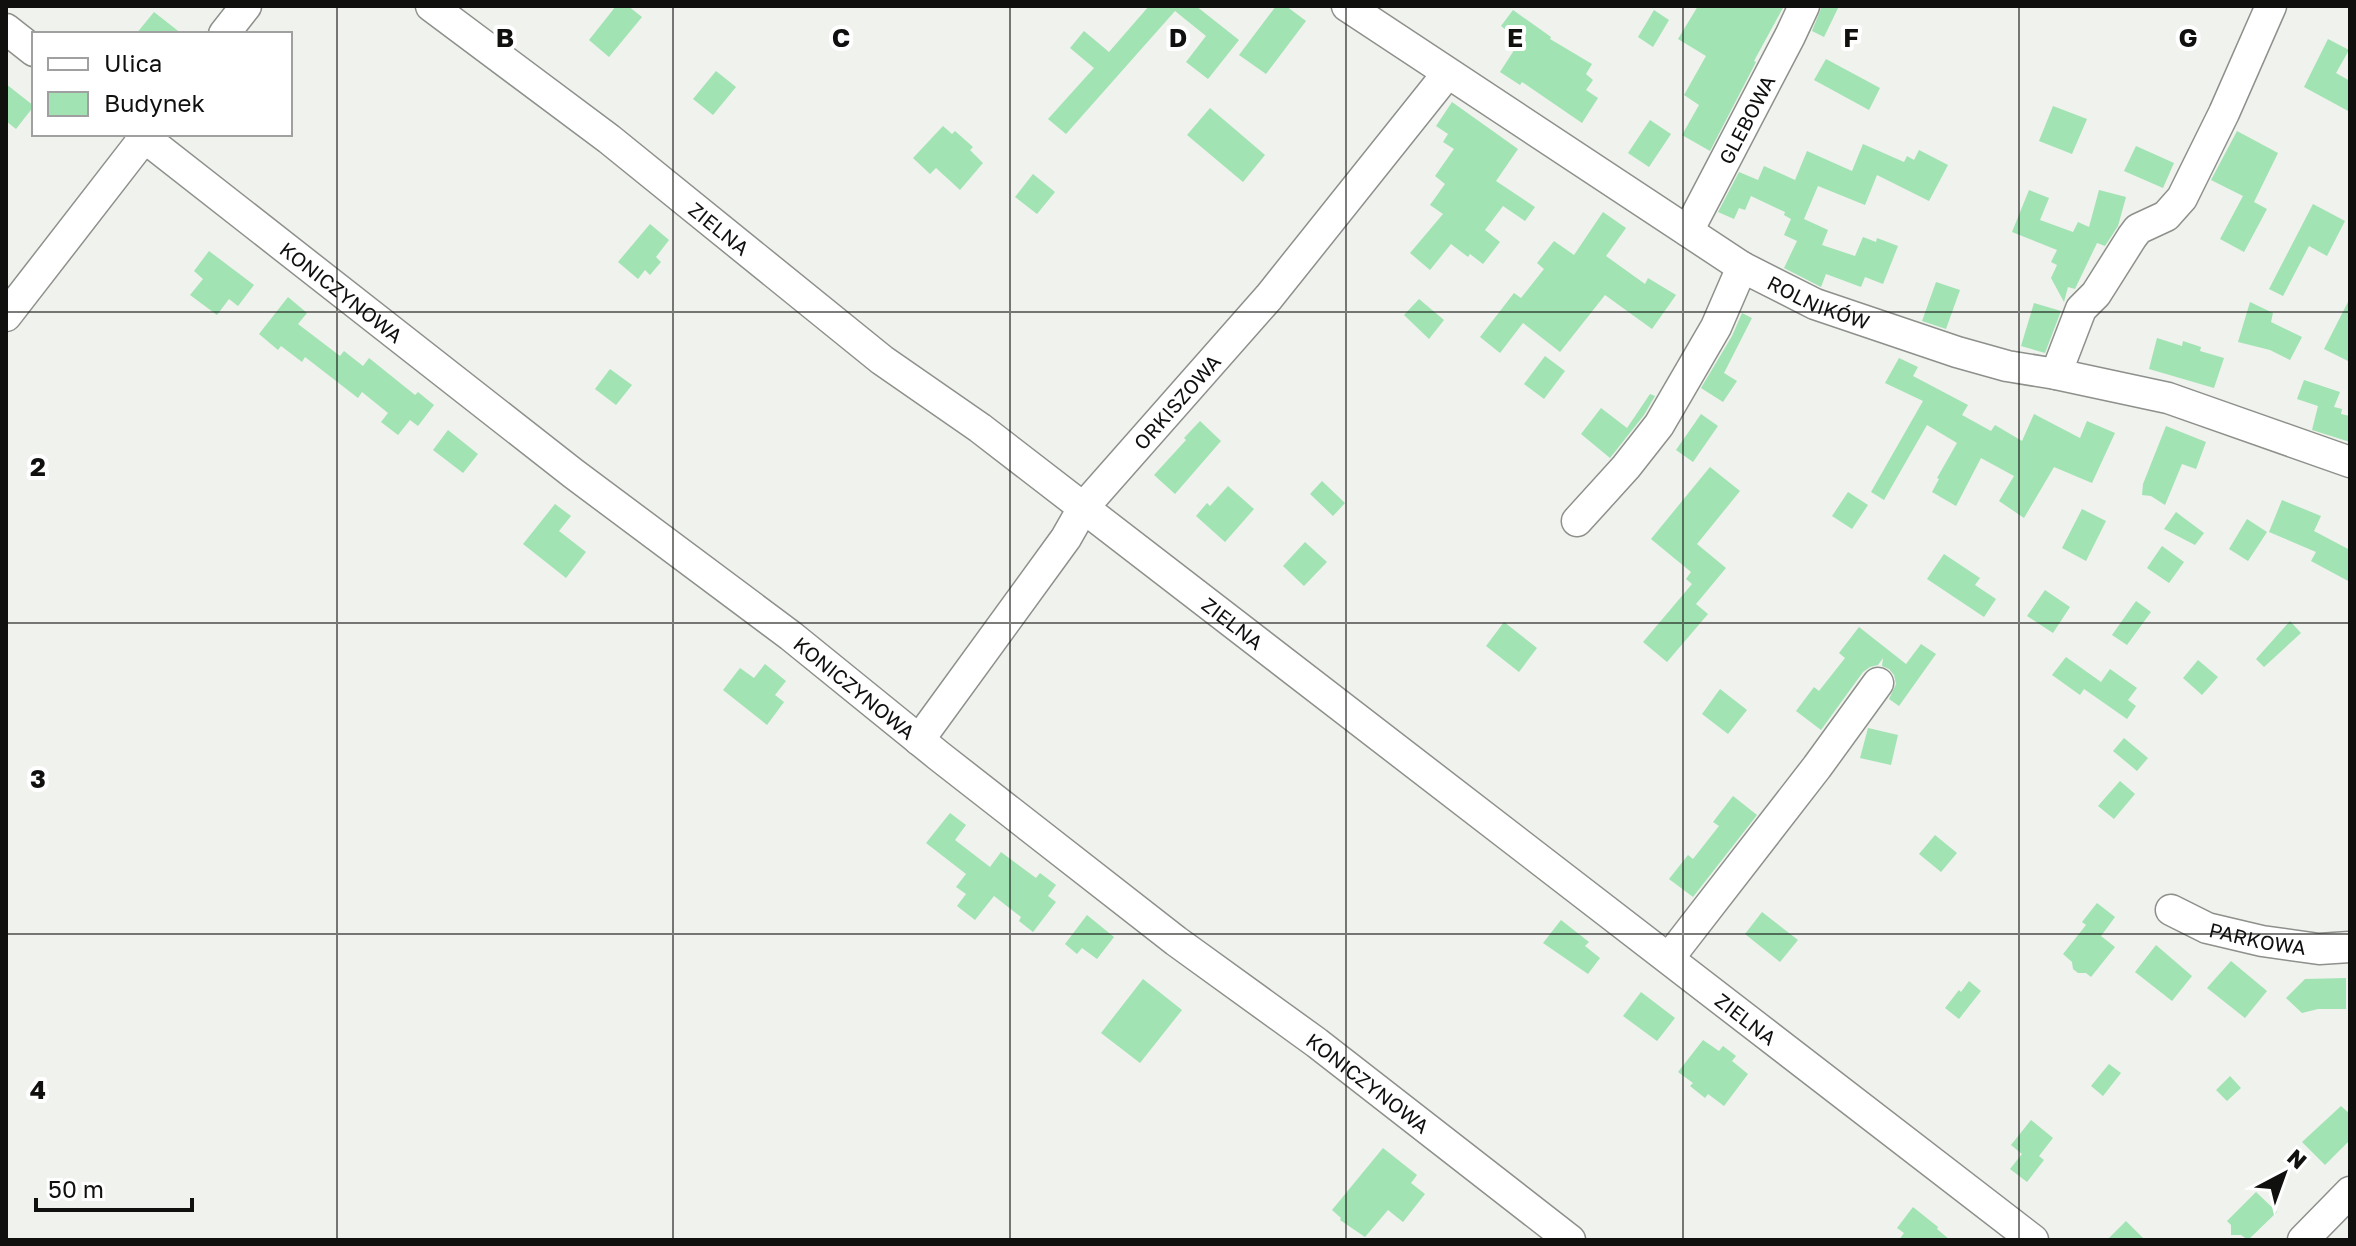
<svg xmlns="http://www.w3.org/2000/svg" width="2356" height="1246" font-family="'Golos Text',sans-serif">
  <rect width="100%" height="100%" fill="#eff2ed"/>
  <path fill="#a1e3b2" d="M616,6H628L642,17L609,57L589,40Z
    M1149,6H1196L1239,40L1208,79L1186,62L1206,36L1175,11L1066,134L1048,119L1094,68L1070,48L1084,31L1109,52Z
    M1276,6H1286L1306,21L1266,74L1239,55Z
    M1698,6H1784L1754,61L1756,62L1710,151L1682,135L1699,105L1684,95L1706,56L1678,39Z
    M1822,6H1839L1824,37L1812,31Z
    M1513,10L1551,37L1550,39L1592,64L1586,74L1593,80L1586,90L1598,98L1582,123L1522,82L1520,85L1500,72L1520,41L1501,26Z
    M1654,10L1669,20L1653,47L1638,37Z
    M154,12L182,34H136Z
    M2328,39L2349,50L2336,73L2350,81V112L2304,87Z
    M1826,59L1880,88L1869,110L1814,80Z
    M716,71L736,87L713,115L693,99Z
    M6,84L34,106L16,129L6,121Z
    M1452,102L1518,149L1496,181L1535,207L1525,221L1503,206L1485,230L1500,242L1483,264L1470,254L1468,257L1451,244L1430,270L1410,253L1443,214L1430,205L1445,184L1435,176L1454,149L1443,142L1448,134L1436,126Z
    M2053,106L2087,119L2072,154L2039,141Z
    M1210,108L1265,155L1243,182L1187,135Z
    M1650,120L1671,134L1649,167L1628,153Z
    M943,126L952,134L955,131L973,147L970,150L983,163L960,190L936,168L930,174L913,158Z
    M2237,131L2278,153L2254,202L2267,209L2244,252L2220,239L2243,196L2211,180Z
    M1863,144L1904,162L1907,156L1914,160L1919,150L1948,165L1929,201L1877,175L1865,205L1818,186L1804,219L1828,230L1822,245L1855,256L1863,237L1876,242L1877,238L1898,246L1883,284L1865,277L1861,287L1826,274L1821,287L1784,268L1797,241L1784,235L1791,219L1784,215L1785,212L1751,196L1745,210L1739,208L1734,219L1718,212L1739,172L1758,180L1764,166L1795,180L1807,151L1852,171Z
    M2136,146L2174,163L2163,188L2124,171Z
    M1033,174L1055,192L1037,214L1015,197Z
    M2029,190L2049,198L2040,220L2073,232L2078,222L2089,227L2099,190L2126,197L2118,226L2105,246L2097,243L2075,289L2068,287L2064,302L2051,278L2057,265L2051,262L2057,250L2012,232Z
    M2313,204L2345,221L2327,256L2309,246L2283,296L2269,289Z
    M1603,212L1626,228L1606,256L1645,284L1648,278L1676,295L1652,329L1605,295L1560,352L1523,323L1500,353L1480,337L1514,293L1521,298L1544,269L1537,263L1554,241L1574,255Z
    M650,224L669,240L656,257L661,262L650,275L645,270L638,279L618,262Z
    M209,251L254,285L238,306L229,299L217,315L190,295L203,279L194,271Z
    M1936,282L1960,290L1946,329L1922,321Z
    M288,297L307,313L298,324L340,356L344,351L363,366L369,358L415,395L418,392L434,405L418,426L410,420L398,435L381,422L388,413L362,392L358,398L305,357L302,362L281,346L278,350L259,334Z
    M2350,298V362L2324,349Z
    M1419,299L1444,320L1429,339L1404,315Z
    M2250,302L2273,313L2271,322L2302,337L2290,360L2270,350L2238,342Z
    M2034,303L2061,311L2045,353L2021,346Z
    M1742,313L1752,318L1724,373L1737,381L1723,402L1701,388L1732,336Z
    M2157,338L2182,346L2183,341L2201,347L2200,351L2224,358L2214,388L2149,369Z
    M1545,356L1565,371L1544,399L1524,384Z
    M1899,358L1918,367L1913,376L1968,405L1962,415L1991,431L1995,425L2022,441L2034,414L2080,438L2087,421L2115,433L2092,483L2054,467L2024,518L1999,501L2014,476L1981,458L1956,506L1932,492L1939,479L1937,478L1957,443L1927,425L1884,500L1871,492L1923,401L1885,383Z
    M610,369L632,385L616,405L595,389Z
    M2304,380L2340,392L2334,407L2342,409L2341,414L2350,416V442L2312,430L2318,406L2297,399Z
    M1650,394L1655,396L1644,415L1610,458L1581,434L1601,408L1627,428Z
    M1701,414L1718,426L1693,462L1676,450Z
    M1200,421L1221,441L1175,494L1154,475L1186,440L1184,438Z
    M2166,426L2206,442L2196,469L2182,464L2165,505L2151,496L2142,495L2143,484Z
    M448,430L478,454L463,473L433,450Z
    M1710,467L1740,491L1697,544L1726,568L1696,604L1708,614L1667,662L1643,642L1692,584L1686,579L1691,572L1651,539Z
    M1322,481L1345,503L1333,516L1310,494Z
    M1228,486L1254,509L1225,542L1196,516L1207,503L1210,506Z
    M1848,492L1868,505L1852,529L1832,516Z
    M2282,500L2321,516L2314,531L2350,550V582L2311,561L2316,552L2269,532Z
    M555,504L571,516L559,531L586,552L566,578L523,544Z
    M2082,509L2106,521L2086,561L2062,548Z
    M2176,512L2204,533L2195,545L2164,529Z
    M2247,519L2267,532L2248,561L2229,549Z
    M1305,542L1327,562L1304,586L1283,566Z
    M2162,546L2184,562L2169,583L2147,568Z
    M1944,554L1980,578L1975,585L1996,599L1984,617L1927,579Z
    M2045,590L2070,607L2053,633L2027,616Z
    M2136,601L2151,612L2127,645L2112,635Z
    M2290,621L2301,633L2264,667L2256,659Z
    M1504,622L1537,648L1519,672L1486,646Z
    M1859,627L1906,664L1921,644L1936,654L1899,706L1889,699L1896,684L1894,675L1889,669L1882,666L1883,658L1878,665L1870,667L1863,672L1821,730L1796,711L1814,687L1819,691L1845,658L1839,653Z
    M2066,657L2101,682L2110,669L2137,688L2128,700L2136,706L2127,719L2084,689L2080,695L2052,675Z
    M2198,660L2218,677L2202,695L2183,678Z
    M765,664L786,681L775,695L784,702L767,725L723,690L740,668L754,678Z
    M1720,689L1747,710L1728,734L1702,714Z
    M1868,728L1898,735L1891,765L1860,758Z
    M2124,738L2148,758L2137,771L2113,751Z
    M2120,781L2135,794L2114,819L2098,806Z
    M1733,796L1757,815L1693,897L1669,879L1688,855L1693,859L1719,826L1713,822Z
    M950,813L966,825L955,840L990,867L1001,852L1036,878L1040,873L1056,885L1048,896L1056,902L1033,932L1019,921L1021,917L994,896L975,920L957,906L966,894L956,887L966,874L926,843Z
    M1935,835L1957,853L1941,872L1919,854Z
    M2097,903L2115,917L2101,936L2115,947L2091,977L2086,973H2078L2073,969L2072,962L2063,954L2086,925L2082,922Z
    M1762,912L1798,940L1780,962L1745,934Z
    M1087,915L1114,937L1097,959L1082,948L1077,954L1065,944Z
    M1561,920L1589,942L1585,946L1600,958L1588,974L1543,943Z
    M2156,945L2192,976L2172,1001L2135,972Z
    M2231,961L2267,991L2245,1018L2207,988Z
    M2346,978V1009H2318L2302,1013L2286,998L2305,979Z
    M1143,979L1182,1010L1140,1063L1101,1033Z
    M1969,981L1981,991L1959,1019L1945,1008L1959,990L1961,992Z
    M1641,992L1675,1018L1657,1041L1623,1016Z
    M1703,1040L1719,1051L1723,1046L1736,1056L1732,1061L1748,1074L1724,1106L1708,1094L1705,1098L1690,1086L1693,1083L1678,1072Z
    M2109,1064L2121,1073L2103,1096L2091,1086Z
    M2230,1076L2241,1088L2227,1101L2216,1090Z
    M2341,1106L2350,1114V1140L2325,1165L2302,1142Z
    M2031,1120L2053,1138L2039,1156L2044,1160L2027,1182L2010,1169L2022,1154L2011,1145Z
    M1383,1148L1417,1175L1411,1183L1425,1194L1403,1222L1388,1210L1365,1237L1340,1220L1341,1218L1332,1210Z
    M2256,1192L2277,1212L2248,1240L2241,1235H2231V1225L2227,1221Z
    M1913,1207L1938,1227L1937,1229L1950,1240H1899L1904,1233L1897,1228Z
    M2126,1221L2145,1240H2107Z"/>
  <g fill="none" stroke-linecap="round" stroke-linejoin="round">
    <defs>
      <g id="minor">
        <path id="s1" d="M431,6L609,139L882,360L980,428L2033,1240"/>
        <path id="s2" d="M1347,6L1742,267L1815,304L1957,352L2007,366L2056,374L2168,398L2350,462"/>
        <path d="M6,29L34,51"/>
        <path d="M224,34L246,6"/>
        <path id="s3" d="M140,134L574,474L791,636L939,756L1176,941L1317,1043L1570,1240"/>
        <path id="s4" d="M1688,231L1790,36L1804,6"/>
        <path d="M6,316L147,134"/>
        <path d="M2056,374L2081,309L2096,294L2132,237L2138,229L2166,216L2182,198L2224,113L2271,6"/>
        <path d="M1577,521L1626,467L1659,425L1716,327L1742,267"/>
        <path id="s5" d="M919,740L1066,538L1083,508L1269,297L1447,74"/>
        <path id="s6" d="M2171,910L2207,928L2262,941L2319,949L2350,947"/>
        <path d="M1669,958L1817,767L1878,683"/>
        <path d="M2303,1240L2350,1192"/>
      </g>
    </defs>
    <use href="#minor" stroke="#8d908b" stroke-width="33"/>
    <use href="#minor" stroke="#fff" stroke-width="30"/>
  </g>
  <path fill="none" stroke="#10110f" stroke-width="2" stroke-opacity="0.55" d="M337,6V1240M673,6V1240M1010,6V1240M1346,6V1240M1683,6V1240M2019,6V1240M6,312H2350M6,623H2350M6,934H2350"/>
  <g text-anchor="middle" dominant-baseline="central" stroke-width="8" stroke-linejoin="round" paint-order="stroke">
    <g font-size="20" fill="#10110f" stroke="#fff">
      <text stroke="none"><textPath href="#s4" startOffset="126">GLEBOWA</textPath></text>
      <text stroke="none"><textPath href="#s1" startOffset="364">ZIELNA</textPath></text>
      <text stroke="none"><textPath href="#s3" startOffset="256">KONICZYNOWA</textPath></text>
      <text stroke="none"><textPath href="#s2" startOffset="558">ROLNIKÓW</textPath></text>
      <text stroke="none"><textPath href="#s5" startOffset="426">ORKISZOWA</textPath></text>
      <text stroke="none"><textPath href="#s1" startOffset="1012">ZIELNA</textPath></text>
      <text stroke="none"><textPath href="#s3" startOffset="904">KONICZYNOWA</textPath></text>
      <text stroke="none"><textPath href="#s6" startOffset="92">PARKOWA</textPath></text>
      <text stroke="none"><textPath href="#s1" startOffset="1660">ZIELNA</textPath></text>
      <text stroke="none"><textPath href="#s3" startOffset="1552">KONICZYNOWA</textPath></text>
    </g>
  </g>
  <g font-size="26" text-anchor="middle" font-weight="bold" fill="#10110f" stroke="#fff" stroke-width="8" stroke-linejoin="round" paint-order="stroke">
    <text x="505" y="47">B</text>
    <text x="841" y="47">C</text>
    <text x="1178" y="47">D</text>
    <text x="1515" y="47">E</text>
    <text x="1851" y="47">F</text>
    <text x="2188" y="47">G</text>
    <text x="38" y="476">2</text>
    <text x="38" y="788">3</text>
    <text x="38" y="1099">4</text>
  </g>
  <rect width="2356" height="1246" fill="none" stroke="#10110f" stroke-width="16"/>
  <rect x="32" y="32" width="260" height="104" fill="#ffffff" stroke="#9fa09f" stroke-width="2"/>
  <rect x="48" y="58" width="40" height="12" fill="#ffffff" stroke="#9fa09f" stroke-width="2"/>
  <text x="104" y="72" font-size="24" fill="#10110f">Ulica</text>
  <rect x="48" y="92" width="40" height="24" fill="#a1e3b2" stroke="#9fa09f" stroke-width="2"/>
  <text x="104" y="112" font-size="24" fill="#10110f">Budynek</text>
  <g transform="translate(2284 1174) rotate(41)" stroke="#ffffff" stroke-width="6" paint-order="stroke">
  <path d="M0-6L14 30L0 20L-14 30Z" fill="#10110f"/>
  <text y="-12" font-size="22" font-weight="bold" text-anchor="middle" fill="#10110f">N</text>
  </g>
  <path d="M36 1198v12h156v-12" fill="none" stroke="#10110f" stroke-width="4"/>
  <text x="48" y="1198" font-size="24" fill="#10110f" stroke="#ffffff" stroke-width="6" paint-order="stroke">50 m</text>
</svg>
